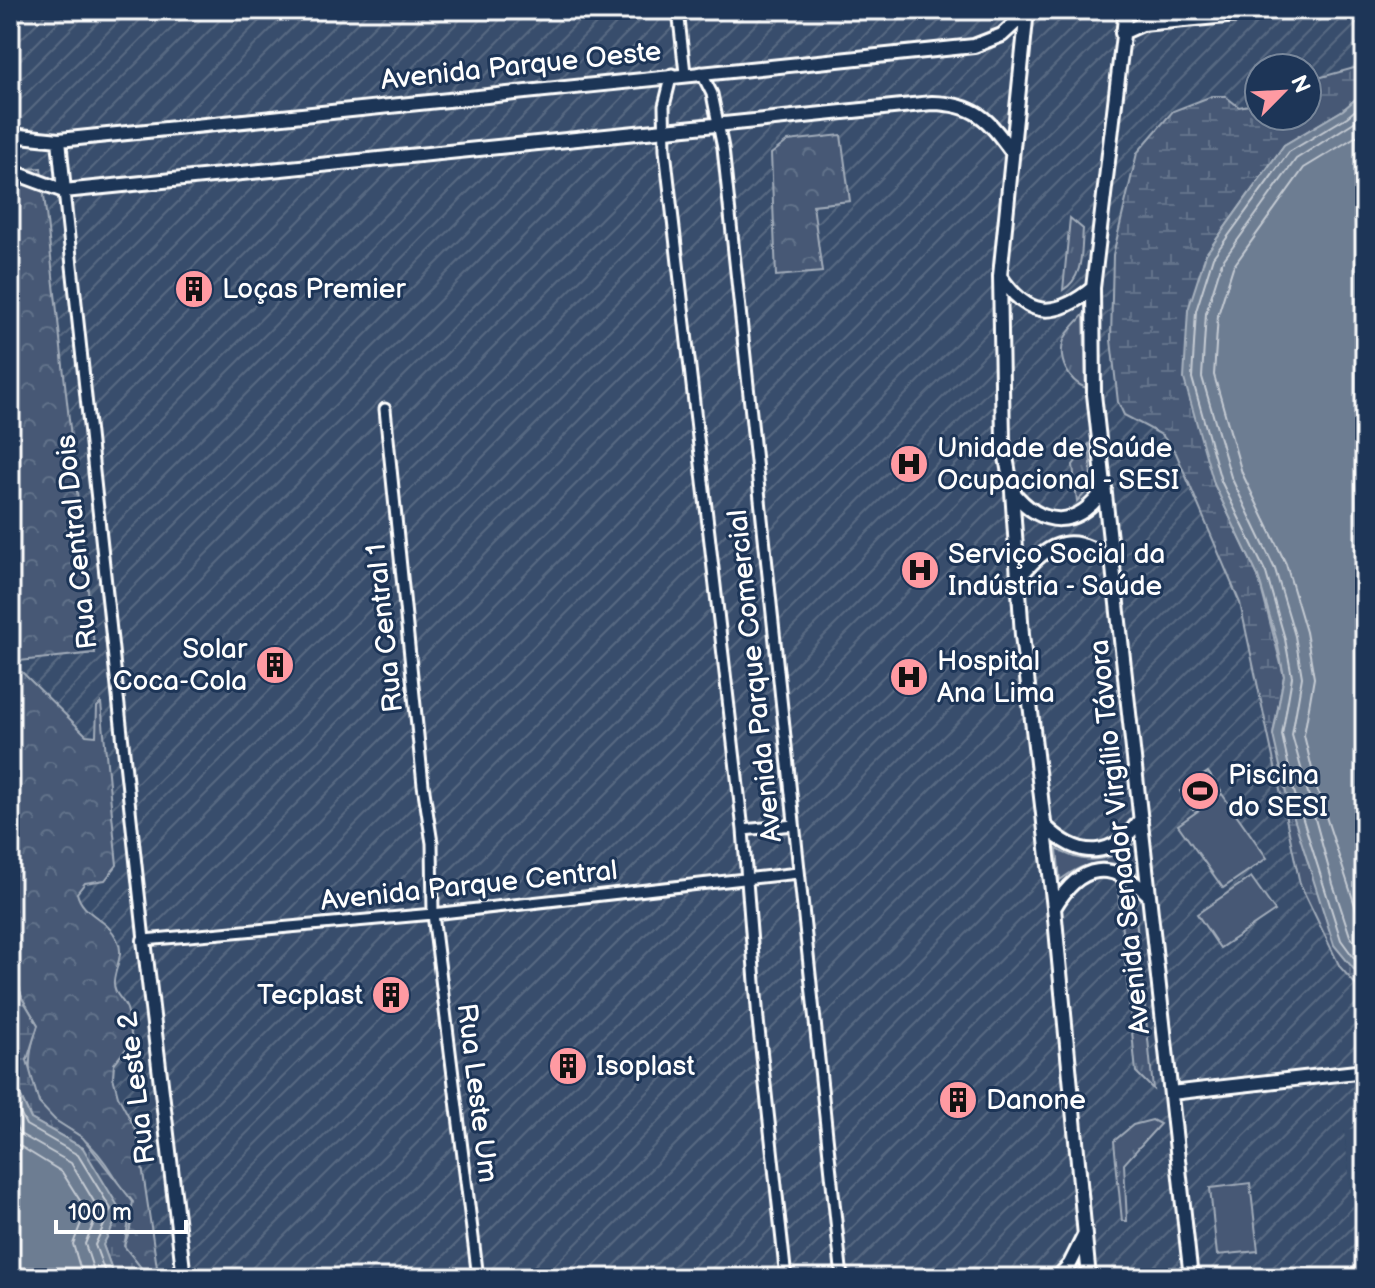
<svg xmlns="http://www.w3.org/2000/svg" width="1375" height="1288" font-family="'Balsamiq Sans',sans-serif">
  <defs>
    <pattern id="industrial-furrows" width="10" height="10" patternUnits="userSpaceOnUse" patternTransform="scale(2)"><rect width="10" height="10" fill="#394e6c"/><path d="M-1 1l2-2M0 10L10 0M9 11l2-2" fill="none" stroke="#576982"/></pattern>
    <pattern id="grass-tufts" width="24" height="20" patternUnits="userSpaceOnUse" patternTransform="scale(2)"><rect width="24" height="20" fill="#465975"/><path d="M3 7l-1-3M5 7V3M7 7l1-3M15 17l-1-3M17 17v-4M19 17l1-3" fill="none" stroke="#62728a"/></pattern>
    <pattern id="forest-crowns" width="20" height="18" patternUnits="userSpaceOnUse" patternTransform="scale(2)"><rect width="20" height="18" fill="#465975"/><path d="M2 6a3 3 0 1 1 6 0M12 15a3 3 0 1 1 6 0" fill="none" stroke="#62728a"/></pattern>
    <pattern id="wetland-marsh" width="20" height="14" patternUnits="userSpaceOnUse" patternTransform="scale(2)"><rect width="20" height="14" fill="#465975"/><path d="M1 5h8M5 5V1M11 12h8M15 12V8" fill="none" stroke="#62728a"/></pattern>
  </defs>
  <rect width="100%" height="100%" fill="#2a4161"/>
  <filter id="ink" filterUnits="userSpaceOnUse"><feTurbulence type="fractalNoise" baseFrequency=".0125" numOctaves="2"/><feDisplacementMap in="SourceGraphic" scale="16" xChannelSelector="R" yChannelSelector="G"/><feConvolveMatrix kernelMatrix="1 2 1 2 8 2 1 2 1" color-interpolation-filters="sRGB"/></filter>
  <g filter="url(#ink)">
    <path fill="#394e6c" d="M1365,1127V1278H1361L1344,1129Z"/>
    <path fill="url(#industrial-furrows)" fill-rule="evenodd" d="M10,10H1365V1127L1344,1130L1361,1278H10ZM1259,68H1307V116H1259Z"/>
    <path fill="url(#grass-tufts)" stroke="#a2acba" stroke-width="2" d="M1070,218L1083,229C1081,252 1084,277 1063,290Z
      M1084,314L1086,388C1068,381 1057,359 1064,340C1067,331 1079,321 1084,314Z
      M1089,444C1091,466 1096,486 1077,501L1073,465Z
      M1136,842L1139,874C1110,856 1086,860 1060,880L1057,849C1083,866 1113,862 1136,842Z
      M1118,891L1135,908L1153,1089L1136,1072Z
      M1152,1120L1160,1124L1124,1164L1127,1221H1122L1114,1141L1133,1125Z"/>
    <path fill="url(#forest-crowns)" stroke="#a2acba" stroke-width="2" d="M841,135L850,201L813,205L822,272L776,276L771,154L788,141Z
      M41,168L95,653L10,662V170Z
      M22,672L86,735L96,736L97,707L101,703L117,865L105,880L85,883L77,893C82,915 107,918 117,939C125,954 115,967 114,981C113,995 123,998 127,1009C130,1019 130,1030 132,1041L114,1064L113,1077L118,1096L137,1132L158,1274H146L124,1246C126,1239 131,1230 131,1222C131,1197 102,1153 82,1138C74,1131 64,1127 56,1121C25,1096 25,1059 38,1025L22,998L10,953V673Z"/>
    <path fill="url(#wetland-marsh)" stroke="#a2acba" stroke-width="2" d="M1365,65V91L1343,110L1284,145L1206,254L1214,484L1258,576L1284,676L1273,735L1359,979L1365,983V995L1340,967L1300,884L1240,603L1176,453L1162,435L1124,415L1118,402L1111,340L1113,255L1137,153L1173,111L1212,96H1225L1239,107L1259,103V116H1307V81Z
      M10,953L22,998L38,1025L27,1060L39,1103L55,1120L83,1138L133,1202L124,1246L146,1274H158L157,1278H115L103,1245L83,1148L31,1119L10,1074L19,1023L10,986Z"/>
    <path fill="#465975" stroke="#a2acba" stroke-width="2" d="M1222,794L1267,858L1223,888L1178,825Z
      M1251,877L1275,911L1220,948L1197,914Z
      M1250,1183L1258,1251L1217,1255L1210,1188Z"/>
    <path fill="#6d7d92" stroke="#a7b1be" stroke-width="2" d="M1365,91V983L1334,945L1286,793L1273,735L1284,676L1277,641L1258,576L1214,484L1184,379L1188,310L1206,254L1284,145L1343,110Z
      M1208,772L1221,791L1193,810L1180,791Z
      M10,1074L31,1119L83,1148L121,1211L103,1245L115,1278H10Z"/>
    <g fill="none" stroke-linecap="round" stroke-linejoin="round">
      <path stroke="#c5cbd3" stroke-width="2" d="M1365,102L1347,117L1289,152L1213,257L1196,311L1192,378L1221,481L1266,573L1285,639L1292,677L1282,735L1294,791L1341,940L1365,973
        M1365,115L1296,159L1222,262L1206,313L1202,377L1231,477L1275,569L1295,636L1302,677L1292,735L1333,884L1350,936L1365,956
        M1365,131L1304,168L1233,267L1218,315L1214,375L1242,473L1286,564L1306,632L1314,678L1304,735L1316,786L1365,936
        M10,1093L26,1125L78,1155L111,1209L95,1245L107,1278
        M10,1117L20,1134L71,1163L99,1210L85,1244L96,1278
        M10,1140L62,1172L86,1210L73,1244L83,1278"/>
      <defs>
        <path id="street" d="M678,10L685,73
          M701,72L712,94L723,148L842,1278
          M672,74L664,106L665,150L743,830L758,1020L786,1278
          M64,191L144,940L433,914L798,873
          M385,409L423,785L432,843L433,914L478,1278
          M743,830L794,825"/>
        <path id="secondary" d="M1027,10L1000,276L1003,440L1012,491L1022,635L1054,908L1089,1278
          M1126,10L1093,288L1094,394L1191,1278
          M1125,12L1174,10
          M1122,33L1142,24L1290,10
          M10,135L59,140L974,46L1002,35L1027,12
          M59,140L64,191
          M10,171L64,191L932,103C976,104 988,119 1012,152
          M1000,276C1027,317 1054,320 1093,288
          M1012,491C1043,529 1077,529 1105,488
          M1020,577C1050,539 1075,531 1114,564
          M1045,826C1080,860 1112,859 1141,819
          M1054,908C1081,862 1111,860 1149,895
          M144,940L184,1278
          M1171,1093L1365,1071
          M1057,1278L1070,1264L1084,1236"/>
      </defs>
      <use href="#street" stroke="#fff" stroke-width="15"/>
      <use href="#secondary" stroke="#fff" stroke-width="18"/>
      <use href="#street" stroke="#1d3557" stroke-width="9"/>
      <use href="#secondary" stroke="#1d3557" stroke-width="12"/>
    </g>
  </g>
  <defs>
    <symbol id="building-disc" viewBox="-11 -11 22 22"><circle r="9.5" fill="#ff9aa2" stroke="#1d3557"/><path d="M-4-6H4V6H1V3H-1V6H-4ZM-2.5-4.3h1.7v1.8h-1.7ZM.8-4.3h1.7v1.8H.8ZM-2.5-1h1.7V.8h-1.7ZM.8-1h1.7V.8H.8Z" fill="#111"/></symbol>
    <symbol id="hospital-disc" viewBox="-11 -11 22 22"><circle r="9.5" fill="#ff9aa2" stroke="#1d3557"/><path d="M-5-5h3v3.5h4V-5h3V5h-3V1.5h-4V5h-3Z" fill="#111"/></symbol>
    <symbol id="stadium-disc" viewBox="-11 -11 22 22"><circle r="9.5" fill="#ff9aa2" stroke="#1d3557"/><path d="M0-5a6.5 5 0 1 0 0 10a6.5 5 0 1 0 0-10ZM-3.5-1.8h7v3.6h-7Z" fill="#111"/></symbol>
  </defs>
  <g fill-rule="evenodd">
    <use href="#building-disc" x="172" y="267" width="44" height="44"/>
    <use href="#hospital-disc" x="887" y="442" width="44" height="44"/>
    <use href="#hospital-disc" x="898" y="548" width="44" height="44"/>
    <use href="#building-disc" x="253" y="643" width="44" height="44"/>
    <use href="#hospital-disc" x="887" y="655" width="44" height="44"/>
    <use href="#stadium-disc" x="1178" y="769" width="44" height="44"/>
    <use href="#building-disc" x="369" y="973" width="44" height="44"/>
    <use href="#building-disc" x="546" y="1044" width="44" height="44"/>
    <use href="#building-disc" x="936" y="1078" width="44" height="44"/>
  </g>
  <g text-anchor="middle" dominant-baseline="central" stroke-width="6" stroke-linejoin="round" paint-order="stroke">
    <g font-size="28" fill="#fff" stroke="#1d3557">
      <text transform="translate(521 66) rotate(-6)">Avenida Parque Oeste</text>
      <text transform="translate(77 542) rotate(-96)">Rua Central Dois</text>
      <text transform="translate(385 628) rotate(-96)">Rua Central 1</text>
      <text transform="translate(755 676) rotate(-96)">Avenida Parque Comercial</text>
      <text transform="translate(1120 837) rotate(-96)">Avenida Senador Virgílio Távora</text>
      <text transform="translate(469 886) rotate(-6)">Avenida Parque Central</text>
      <text transform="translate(137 1088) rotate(-97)">Rua Leste 2</text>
      <text transform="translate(477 1093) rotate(83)">Rua Leste Um</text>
    </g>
    <g font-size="28" fill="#fff" stroke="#1d3557" text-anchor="start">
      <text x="222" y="289">Loças Premier</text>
      <text x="937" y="448">Unidade de Saúde<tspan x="937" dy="32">Ocupacional - SESI</tspan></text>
      <text x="948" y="554">Serviço Social da<tspan x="948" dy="32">Indústria - Saúde</tspan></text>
      <text x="247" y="649" text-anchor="end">Solar<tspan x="247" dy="32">Coca-Cola</tspan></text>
      <text x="937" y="661">Hospital<tspan x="937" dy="32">Ana Lima</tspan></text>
      <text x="1228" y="775">Piscina<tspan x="1228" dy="32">do SESI</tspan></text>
      <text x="363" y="995" text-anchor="end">Tecplast</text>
      <text x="596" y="1066">Isoplast</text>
      <text x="986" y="1100">Danone</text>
    </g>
  </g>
  <rect width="1375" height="1288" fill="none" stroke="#1d3557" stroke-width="40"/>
  <rect x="20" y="20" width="1335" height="1248" fill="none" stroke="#fff" stroke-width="3" filter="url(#ink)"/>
  <g transform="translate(1283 92) rotate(66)"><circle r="38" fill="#1d3557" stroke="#77869a" stroke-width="2"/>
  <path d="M0-6L14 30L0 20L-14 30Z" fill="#ff9aa2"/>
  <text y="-12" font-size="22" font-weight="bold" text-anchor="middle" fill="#ffffff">N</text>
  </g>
  <path d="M56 1220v12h130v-12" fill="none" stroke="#ffffff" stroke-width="4"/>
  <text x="68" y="1220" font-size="24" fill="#ffffff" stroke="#1d3557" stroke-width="6" paint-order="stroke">100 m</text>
</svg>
